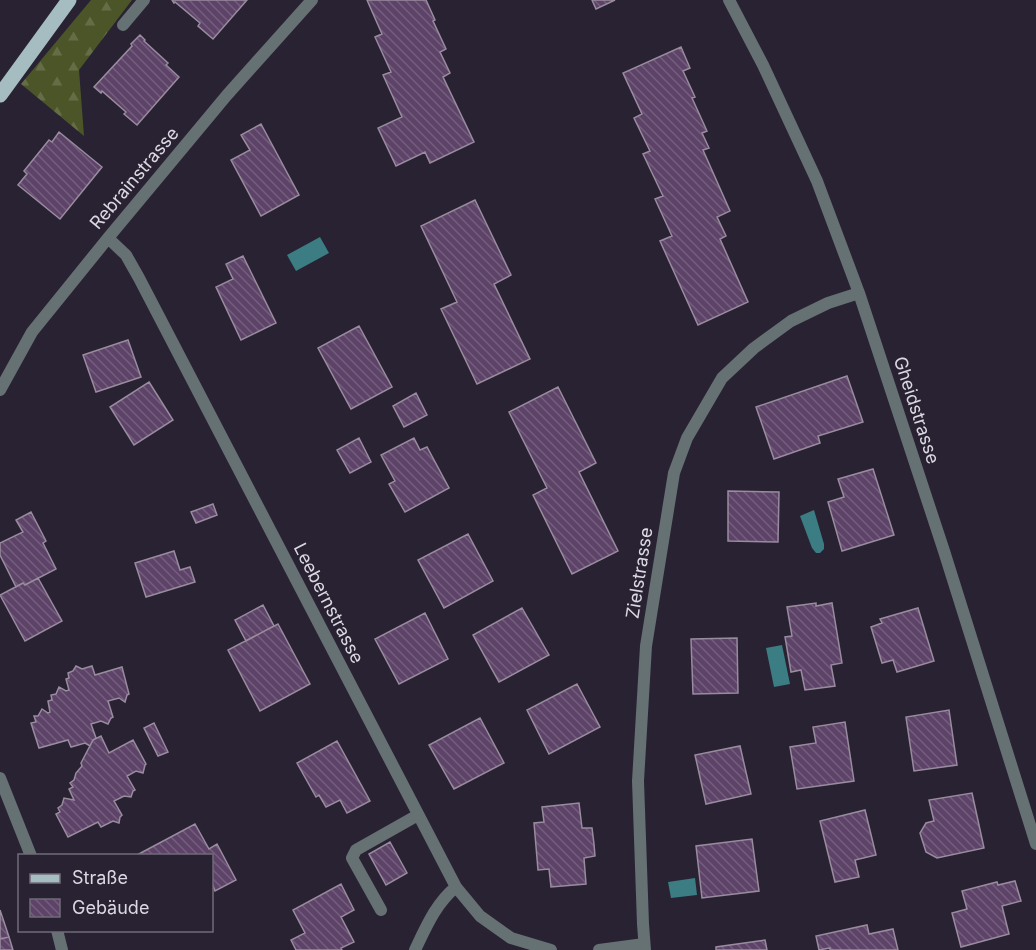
<svg xmlns="http://www.w3.org/2000/svg" width="1036" height="950" font-family="Inter,sans-serif">
  <defs>
    <pattern id="forest-firs" width="22" height="20" patternUnits="userSpaceOnUse" patternTransform="scale(1.5)"><rect width="22" height="20" fill="#4c5528"/><path d="M5 1l3.5 6h-7zM16 11l3.5 6h-7z" fill="#656d47"/></pattern>
    <pattern id="building-back-hatch" width="6" height="6" patternUnits="userSpaceOnUse" patternTransform="scale(1.5)"><rect width="6" height="6" fill="#5d4368"/><path d="M-1 5l2 2M0 0l6 6M5-1l2 2" fill="none" stroke="#745d7d"/></pattern>
  </defs>
  <rect width="100%" height="100%" fill="#292232"/>
  <path fill="url(#forest-firs)" d="M91,0H132L79,70L84,136L21,84Z"/>
  <path fill="#3b7d83" d="M320,237L329,253L296,271L287,255Z
    M814,510L824,544V549L820,553H816L812,548L800,516Z
    M782,645L790,684L774,687L766,648Z
    M695,878L697,895L671,898L668,882Z"/>
  <path fill="url(#building-back-hatch)" stroke="#998c9f" stroke-width="1.5" d="M172,0H247L213,39L198,26L200,23L175,2L174,3Z
    M367,0H426L435,20L433,21L446,49L440,52L450,73L443,77L474,142L430,163L425,152L396,166L378,128L402,117L383,75L391,72L375,37L382,34Z
    M592,0H615L596,9Z
    M140,35L145,40L144,41L168,63L166,65L179,77L137,125L124,114L126,112L102,91L101,93L94,87L132,46L131,44Z
    M681,47L690,68L683,71L695,97L692,98L707,131L702,133L709,148L703,150L730,211L717,217L726,236L720,239L748,302L698,325L660,241L672,236L655,199L663,196L643,154L650,151L634,118L642,114L623,73Z
    M261,124L299,195L261,216L231,160L250,150L241,135Z
    M59,132L102,167L60,219L18,185L27,174L24,171L49,140L52,142Z
    M475,200L511,275L494,284L530,359L477,384L441,309L457,302L421,226Z
    M243,256L276,323L241,340L216,287L233,279L226,264Z
    M359,326L392,387L351,409L318,348Z
    M128,340L141,377L96,392L83,355Z
    M847,376L863,422L818,436L820,443L774,459L756,407Z
    M149,382L173,420L134,445L110,407Z
    M558,387L596,463L579,472L618,551L572,574L533,495L547,488L509,412Z
    M416,393L427,415L404,427L393,406Z
    M359,438L371,462L350,473L337,450Z
    M414,438L420,450L427,447L449,488L405,512L389,484L395,481L381,455Z
    M873,469L894,535L842,551L828,502L844,497L838,479Z
    M728,491L779,492L778,542L728,541Z
    M213,504L217,515L196,523L191,512Z
    M31,512L46,541L43,543L56,569L25,585L23,583L16,587L0,555V543L23,532L16,520Z
    M468,534L493,581L444,608L418,560Z
    M174,551L180,570L190,567L195,582L146,597L135,563Z
    M38,578L62,621L25,641L0,595L23,583L25,585Z
    M816,603V606L832,603L842,663L831,665L835,686L805,690L801,670L791,672L785,637L792,636L787,607Z
    M263,605L274,626L246,641L235,620Z
    M522,608L549,655L499,682L473,635Z
    M918,608L934,661L897,672L893,660L882,663L871,627L882,623L880,619Z
    M425,613L448,659L399,684L375,639Z
    M278,624L310,684L260,711L228,650Z
    M737,638L738,693L693,694L691,639Z
    M76,666L82,669L92,666L95,675L122,667L129,694L127,695L125,702L119,698L108,701L113,717L111,718L108,724L101,721L91,724L96,738L93,740L90,746L85,743L71,747L68,740L39,748L31,723L36,722L34,716H38L42,709L48,713L50,712L48,701L52,700L51,695L56,694L59,687L66,691L69,690L66,679L69,678L68,673L73,671Z
    M577,684L600,727L549,754L527,710Z
    M949,710L957,765L914,771L906,717Z
    M480,718L504,763L454,789L429,745Z
    M845,722L854,781L797,789L790,747L816,743L813,727Z
    M154,723L168,752L158,756L144,728Z
    M101,736L109,753L133,740L146,764L145,765L143,773L136,771L127,776L135,790L133,791L131,797L124,796L114,801L122,815L120,817L119,823L113,821L101,827L98,822L68,837L56,814L60,812L58,808L62,805L64,798L74,800L69,789L73,787L70,783L74,780L76,773L82,766L81,763L93,740Z
    M337,741L370,801L347,813L340,800L326,807L319,795L316,797L297,763Z
    M740,746L751,794L706,804L695,755Z
    M972,793L984,848L937,858L926,852L920,833L926,823L934,821L929,800Z
    M579,803L582,828H592L594,844L595,856L584,858L586,884L551,887L549,869L538,870L534,823L544,822L542,807Z
    M865,810L876,855L855,860L859,877L835,882L820,821Z
    M195,824L209,849L217,844L236,880L215,891L212,883V856L137,855Z
    M752,839L759,891L702,898L696,846Z
    M390,842L407,873L386,885L369,854Z
    M1015,881L1021,901L1002,906L1009,934L961,947L952,913L967,909L962,891L997,882L998,885Z
    M341,884L354,910L341,917L354,942L341,948L342,950H296L291,940L305,933L293,910Z
    M0,910L9,937L0,939Z
    M867,925L869,934L893,929L898,950H830V948L819,950L816,936Z
    M9,937L13,950H0V939Z
    M765,940L767,950H716V947Z"/>
  <g fill="none" stroke-linecap="round" stroke-linejoin="round">
    <path stroke="#657173" stroke-width="12" d="M123,25L144,0
      M381,910L352,858L356,850L418,815"/>
    <path stroke="#657173" stroke-width="12" d="M729,0L763,65L817,181L859,293L944,551L1036,844
      M108,238L126,255L139,278L456,887L480,916L511,938L551,950
      M0,390L32,332L108,238L227,95L312,0
      M0,778L31,856
      M57,930L62,950
      M415,950C426,927 436,903 456,887
      M599,950L644,944
      M645,950L643,924L638,781L646,646L674,473L687,438L722,378L754,348L791,321L828,303L859,293"/>
    <path stroke="#a5bdc1" stroke-width="15" d="M0,95L69,0"/>
  </g>
  <g text-anchor="middle" dominant-baseline="central" stroke-width="5" stroke-linejoin="round" paint-order="stroke">
    <g font-size="18" fill="#dcd8e3" stroke="#292232">
      <text transform="translate(134 178) rotate(-50)">Rebrainstrasse</text>
      <text transform="translate(917 410) rotate(72)">Gheidstrasse</text>
      <text transform="translate(639 573) rotate(-81)">Zielstrasse</text>
      <text transform="translate(329 603) rotate(63)">Leebernstrasse</text>
    </g>
  </g>
  <rect x="18" y="854" width="195" height="78" fill="#292232" stroke="#716b79" stroke-width="1.5"/>
  <rect x="30" y="874" width="30" height="9" fill="#a5bdc1" stroke="#716b79" stroke-width="1.5"/>
  <text x="72" y="884" font-size="18" fill="#dcd8e3">Straße</text>
  <rect x="30" y="899" width="30" height="18" fill="url(#building-back-hatch)" stroke="#716b79" stroke-width="1.5"/>
  <text x="72" y="914" font-size="18" fill="#dcd8e3">Gebäude</text>
</svg>
